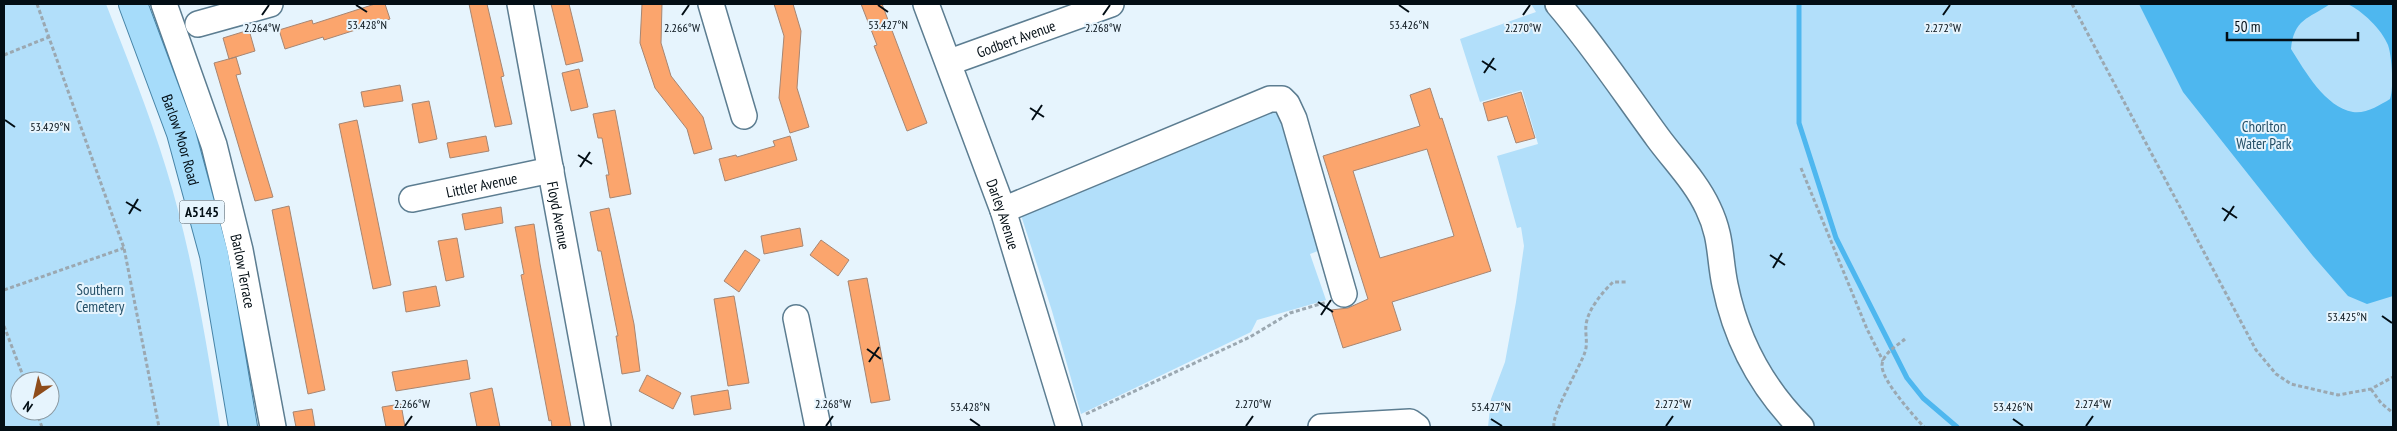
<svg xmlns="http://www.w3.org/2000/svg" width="2397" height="431" font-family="'PT Sans Narrow',sans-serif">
  <rect width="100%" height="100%" fill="#e6f4fd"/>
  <path fill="#b2dffa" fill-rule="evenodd" d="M4,4H106C127,58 149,112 166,168C192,252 206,340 220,427H4ZM20,381H50V411H20Z
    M1531,4H2393V427H1488L1491,399L1505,362L1516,302L1524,246L1521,227L1517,228L1497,156L1538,144L1522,90L1480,102L1460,39L1536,12Z
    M1277,105L1323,249L1310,254L1326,300L1257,320L1251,332L1081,414L1052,311L1019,209Z"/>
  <path fill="#4eb7ef" d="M2139,4H2330C2308,19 2294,19 2291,49C2305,71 2325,107 2353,112C2366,114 2380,105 2390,99C2394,88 2392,56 2388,45C2382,30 2362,10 2347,4H2393V296L2367,304L2348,296L2313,256L2183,92Z"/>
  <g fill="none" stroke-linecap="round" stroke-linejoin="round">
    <path stroke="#4eb7ef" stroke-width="5" d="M1799,4V123L1836,238L1907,378L1923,398L1957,427"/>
  </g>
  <path fill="#fba56d" stroke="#a68673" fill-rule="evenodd" d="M375,4H385L390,19L324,40L323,37L285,49L279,30L312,20L313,24Z
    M469,4H487L504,76L501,77L512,124L495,127Z
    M551,4H569L583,61L566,65Z
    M642,4H662L661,43L671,76L703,117L712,149L694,154L687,129L655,88L640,43Z
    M774,4H793L801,31L797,88L809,127L790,133L779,98L784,36Z
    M861,4H882L927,123L907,131L874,46L877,45Z
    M249,30L255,51L229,59L223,38Z
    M236,57L241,74L236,75L273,197L255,201L214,63Z
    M579,69L588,107L571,111L562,73Z
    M400,85L403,101L364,107L361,92Z
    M1430,88L1440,119L1442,118L1491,271L1392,302L1401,330L1343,348L1331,310L1348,308L1368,299L1323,156L1420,126L1410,95ZM1427,149L1454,236L1380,258L1353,171Z
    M1521,92L1535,138L1516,143L1507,116L1488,121L1483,103Z
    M429,101L437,139L419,143L412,104Z
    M615,110L631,194L610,198L606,175H609L602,138H598L593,114Z
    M357,120L391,285L373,289L339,124Z
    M486,136L489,151L450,158L447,143Z
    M790,136L797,160L725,181L719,159L736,155L737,157L775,146L773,141Z
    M289,206L325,390L308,394L272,210Z
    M501,207L503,223L465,230L462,214Z
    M609,208L634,324L640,371L622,374L616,336H618L601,251H598L590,212Z
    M534,224L540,264L571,427H552L551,420L549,421L521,275L524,274L515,227Z
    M800,228L803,246L764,254L761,236Z
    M457,238L464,277L446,281L438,241Z
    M821,240L849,260L838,276L810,255Z
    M745,250L760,260L739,292L724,281Z
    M867,278L890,400L871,403L848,281Z
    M436,286L440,306L406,312L403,292Z
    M734,296L749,383L728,386L714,299Z
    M467,360L470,379L396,391L392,372Z
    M647,375L681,393L673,409L639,391Z
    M492,388L500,427H477L470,393Z
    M728,390L731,409L694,415L691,396Z
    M401,404L405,427H386L382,407Z
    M312,409L315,427H296L293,412Z"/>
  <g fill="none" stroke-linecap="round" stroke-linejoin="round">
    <defs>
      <g id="minor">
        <path id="s1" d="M164,4L214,145L240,250L273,427"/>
        <path id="s2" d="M520,4L598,427"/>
        <path d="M711,4L744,116"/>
        <path id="s3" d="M926,4L1003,210L1069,427"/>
        <path d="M1558,4C1594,46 1625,93 1658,138C1675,161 1696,182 1708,208C1722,237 1719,256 1725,285C1736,339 1762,388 1801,427"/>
        <path d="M198,24L270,4"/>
        <path id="s4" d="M950,62L1111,4"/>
        <path id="s5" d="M412,199L551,170"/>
        <path d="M1003,210L1270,99H1282L1287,104L1294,119L1344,294"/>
        <path d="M796,318L818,427"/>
        <path d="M1321,427L1410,422L1417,427"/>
      </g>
      <g id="major">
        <path id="s6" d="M133,4L181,133L214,255L243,427"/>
      </g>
    </defs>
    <use href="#minor" stroke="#5c7d91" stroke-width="28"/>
    <use href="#major" stroke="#4784a7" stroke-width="30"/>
    <path stroke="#9ba8b1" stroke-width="3" stroke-dasharray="4 2.5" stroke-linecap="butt" d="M37,4L124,248L159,427
      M2072,4L2256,350L2276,374L2291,384L2338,395L2371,389L2393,377
      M4,55L49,37
      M1801,168L1867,329L1883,361
      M4,290L124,248
      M4,326L25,381
      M1905,339C1897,346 1883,353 1882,365C1881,380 1914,416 1924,427
      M2371,389L2381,403L2393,413
      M36,411L42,427
      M1086,414L1250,337L1290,313L1327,302
      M1554,427C1551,415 1580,367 1585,352C1588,343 1585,334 1586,325C1588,309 1602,293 1613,282H1628"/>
    <use href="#minor" stroke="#fff" stroke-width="25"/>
    <use href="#major" stroke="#a6dcfa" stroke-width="28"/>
  </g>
  <path fill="none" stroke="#030e15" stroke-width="2" d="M356,5L367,12M878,5L888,12M1399,5L1409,12M262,15L269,5M682,15L689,5M1103,15L1110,5M1523,15L1530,5M1943,15L1950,5M1482,61L1496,70M1484,73L1494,58M1030,108L1044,117M5,120L15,127M1032,120L1042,105M578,155L592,164M580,167L590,152M126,202L141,211M2222,208L2237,218M129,214L138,199M2224,221L2234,206M1770,255L1785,265M1773,268L1782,253M1318,302L1333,312M1321,315L1331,300M2382,316L2392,323M867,349L881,359M869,362L879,347M970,419L980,426M1491,419L1502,426M2013,419L2023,426M405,426L412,416M826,426L833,416M1246,426L1253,416M1666,426L1673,416M2086,426L2093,416"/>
  <g text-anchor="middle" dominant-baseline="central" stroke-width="4" stroke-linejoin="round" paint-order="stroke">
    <rect fill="#e6f4fd" stroke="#47535b" stroke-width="1" x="179.5" y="200.5" width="45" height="23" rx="4"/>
    <g font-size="14" font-weight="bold" fill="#030e15">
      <text x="202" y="212">A5145</text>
    </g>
    <g font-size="15" fill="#030e15" stroke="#e6f4fd">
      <text stroke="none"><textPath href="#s4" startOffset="70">Godbert Avenue</textPath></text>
      <text stroke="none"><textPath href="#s6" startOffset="144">Barlow Moor Road</textPath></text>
      <text stroke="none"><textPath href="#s5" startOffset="71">Littler Avenue</textPath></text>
      <text stroke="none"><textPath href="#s3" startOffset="224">Darley Avenue</textPath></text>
      <text stroke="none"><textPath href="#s2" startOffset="215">Floyd Avenue</textPath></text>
      <text stroke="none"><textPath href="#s1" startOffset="279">Barlow Terrace</textPath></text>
    </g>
    <g font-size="15" fill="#255068" stroke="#e6f4fd">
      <text x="2264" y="126">Chorlton<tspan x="2264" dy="17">Water Park</tspan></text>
      <text x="100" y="289">Southern<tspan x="100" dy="17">Cemetery</tspan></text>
    </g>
  </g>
  <g font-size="12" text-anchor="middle" fill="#030e15" stroke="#e6f4fd" stroke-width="4" stroke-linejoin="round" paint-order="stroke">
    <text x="367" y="29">53.428°N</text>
    <text x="888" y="29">53.427°N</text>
    <text x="1409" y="29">53.426°N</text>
    <text x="262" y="32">2.264°W</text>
    <text x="682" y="32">2.266°W</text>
    <text x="1103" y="32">2.268°W</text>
    <text x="1523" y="32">2.270°W</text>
    <text x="1943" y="32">2.272°W</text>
    <text x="50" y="131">53.429°N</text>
    <text x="2347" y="321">53.425°N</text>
    <text x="412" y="408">2.266°W</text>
    <text x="833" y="408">2.268°W</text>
    <text x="1253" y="408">2.270°W</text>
    <text x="1673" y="408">2.272°W</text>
    <text x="2093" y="408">2.274°W</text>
    <text x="970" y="411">53.428°N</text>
    <text x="1491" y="411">53.427°N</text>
    <text x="2013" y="411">53.426°N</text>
  </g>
  <rect width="2397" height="431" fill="none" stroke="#030e15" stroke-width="10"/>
  <g transform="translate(35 396) rotate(214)"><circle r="24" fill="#e6f4fd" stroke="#8b98a0"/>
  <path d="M0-4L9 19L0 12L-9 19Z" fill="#8e4c1b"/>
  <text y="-8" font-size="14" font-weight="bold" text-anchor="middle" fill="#030e15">N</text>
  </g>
  <path d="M2227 32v8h131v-8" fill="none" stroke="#030e15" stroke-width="2.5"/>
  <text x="2234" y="32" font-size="15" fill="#030e15" stroke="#e6f4fd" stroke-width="4" paint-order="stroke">50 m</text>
</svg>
